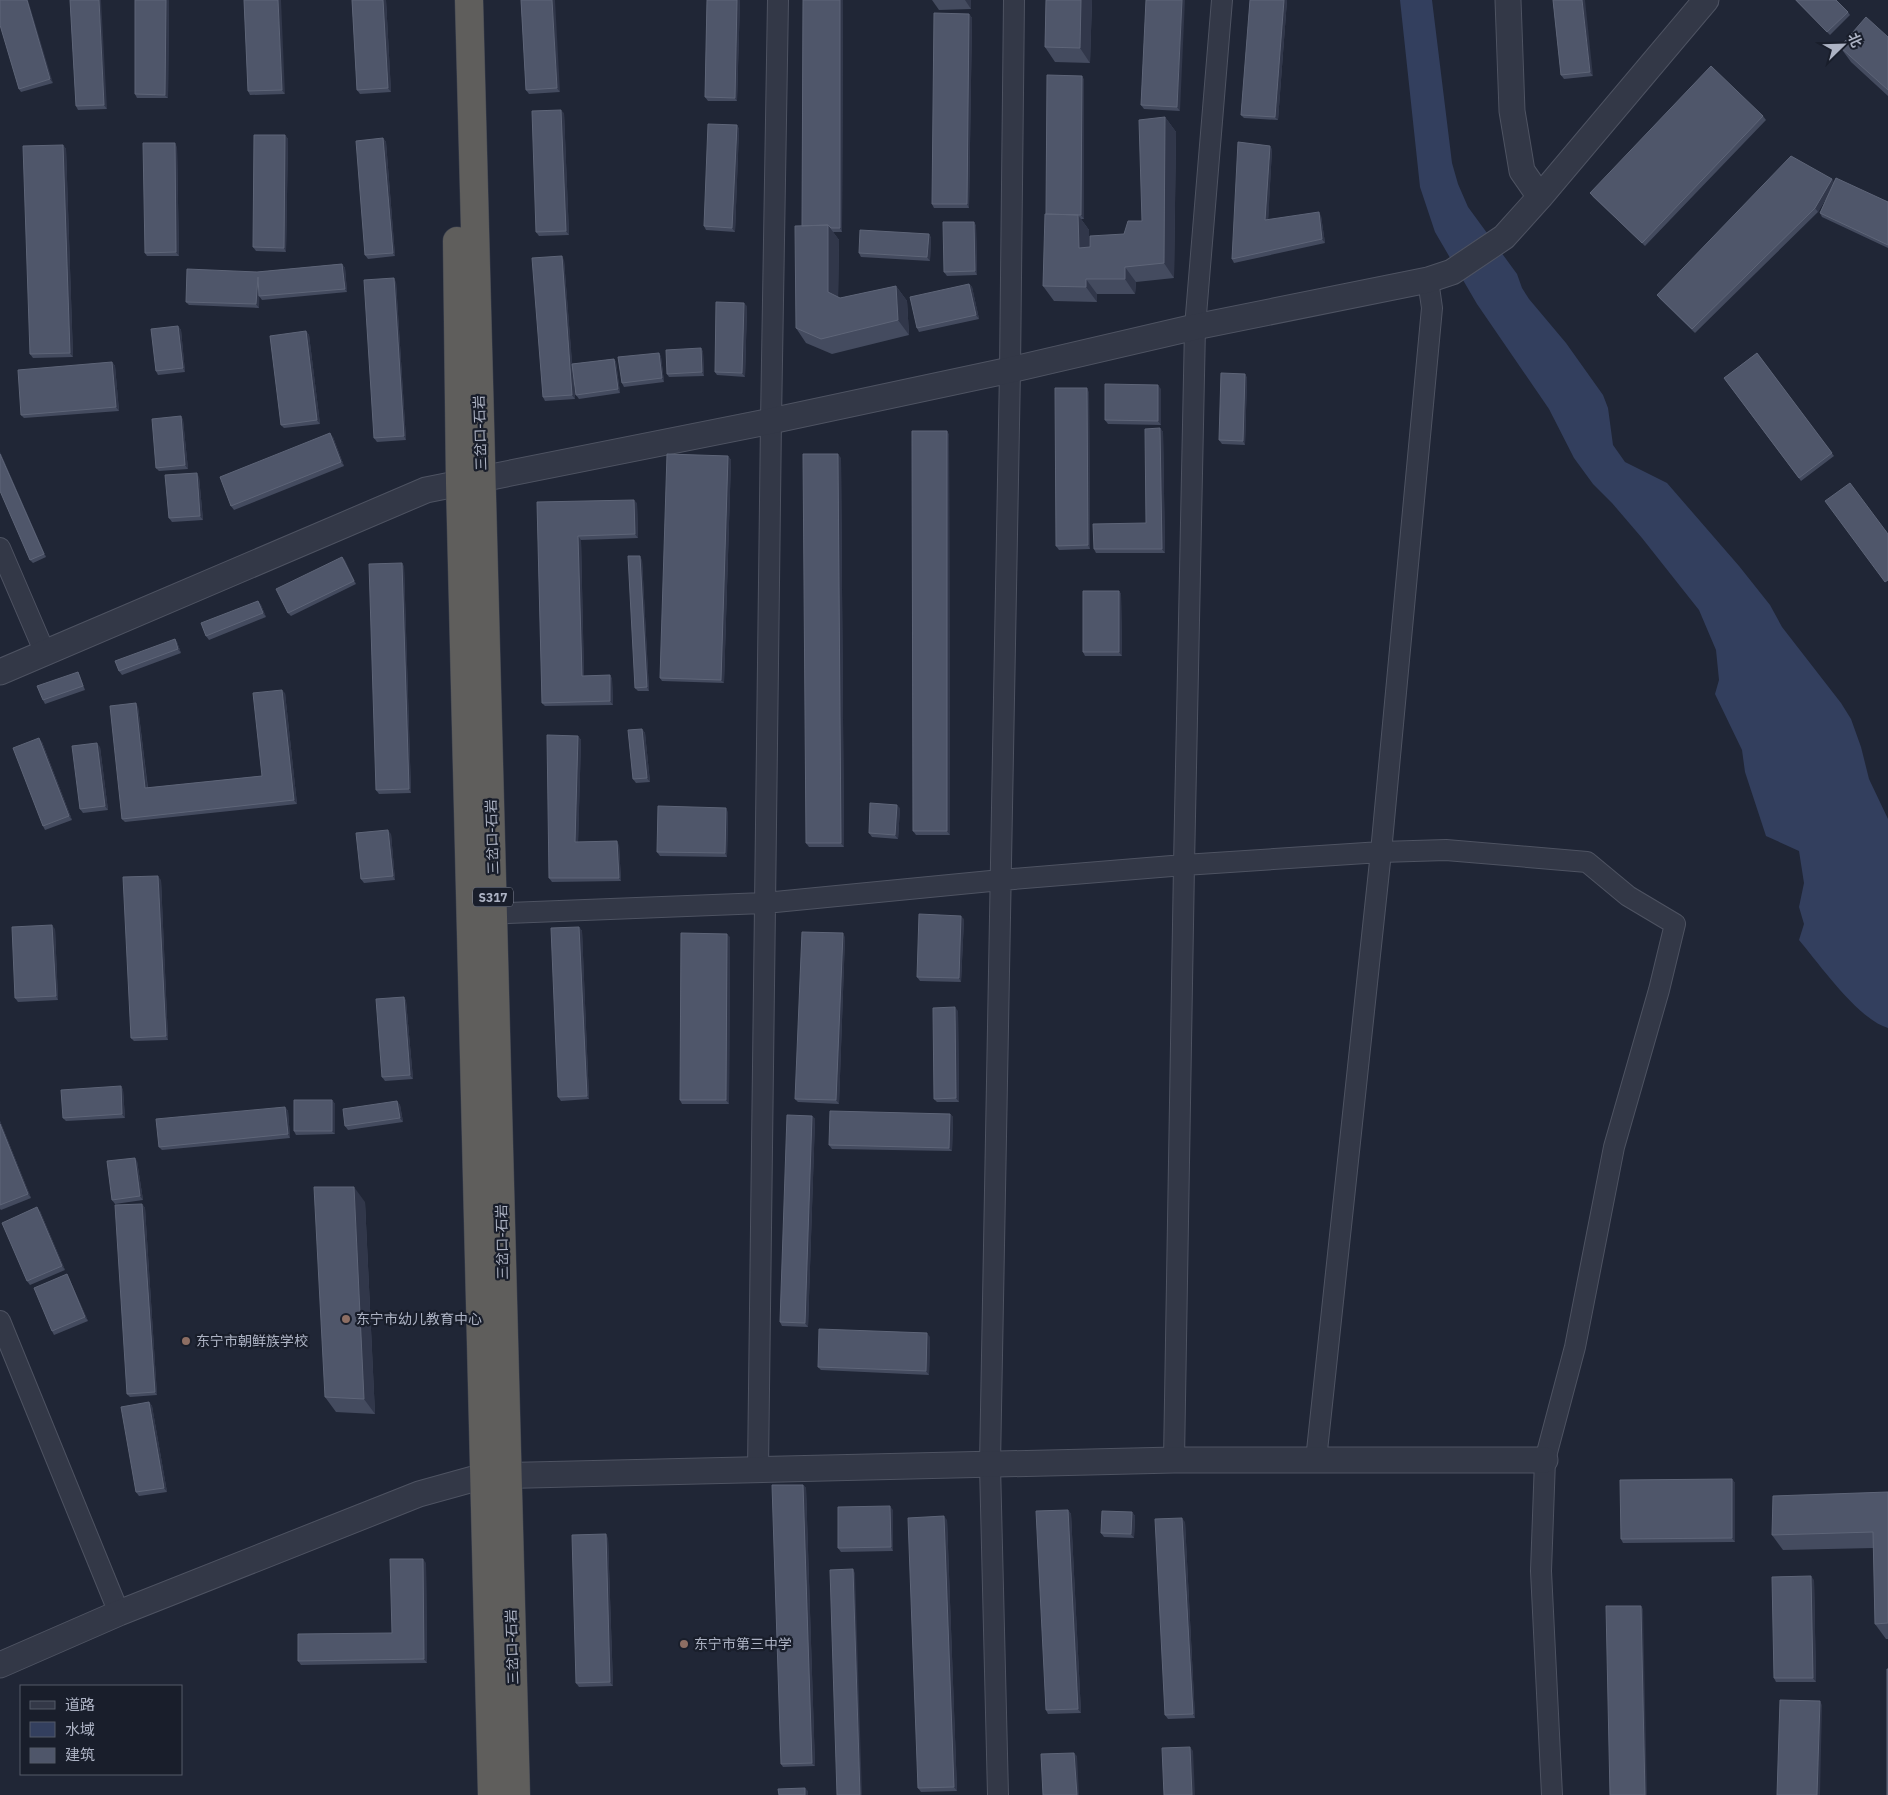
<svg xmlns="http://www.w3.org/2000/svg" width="1888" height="1795" font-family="'IBM Plex Sans','Noto Sans SC',sans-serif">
  <rect width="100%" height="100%" fill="#202636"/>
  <path fill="#333f5e" d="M1400,0H1432L1452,163L1458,184L1468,207L1517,274L1522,288L1529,299L1566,343L1603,395L1608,408L1613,445L1625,462L1667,483L1739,566L1770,605L1782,627L1841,703L1851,719L1861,747L1869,779L1888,819V1028C1858,1019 1820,965 1799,940L1804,924L1799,907L1804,883L1799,851L1766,836L1745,772L1742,750L1715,694L1719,680L1716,650L1699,610L1642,538L1612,503L1593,484L1574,458L1549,409L1477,304L1435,232L1420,187Z"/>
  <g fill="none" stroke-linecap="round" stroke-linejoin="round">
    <defs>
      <path id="minor" d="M0,548L45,653
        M481,914L765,903L1001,880L1184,865L1381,852L1446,850L1587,862L1628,896L1675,924L1659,990L1614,1147L1575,1347L1545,1460L1541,1571L1552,1795
        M0,1321L119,1613
        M1174,1460L1184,865L1195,327L1222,0
        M1316,1460L1381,852L1432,308L1428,280
        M758,1470L771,421L778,0
        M998,1795L990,1465L1010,370L1014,0"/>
      <path id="tertiary" d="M1508,0L1512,111L1522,171L1540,197
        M0,672L426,490L771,421L1010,370L1195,327L1428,280L1452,272L1504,237L1540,197L1706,0
        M0,1665L119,1613L419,1494L484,1476L1174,1460H1545"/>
      <path id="trunk" d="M469,0L516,1795
        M457,241L460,483L492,1795"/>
    </defs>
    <use href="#minor" stroke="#4e5362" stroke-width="22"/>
    <use href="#tertiary" stroke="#4e5362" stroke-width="27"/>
    <use href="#trunk" stroke="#3b404e" stroke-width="29"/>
    <use href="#minor" stroke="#333847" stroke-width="20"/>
    <use href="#tertiary" stroke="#333847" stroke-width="25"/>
    <use href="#trunk" stroke="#5f5e5c" stroke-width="28"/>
  </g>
  <path fill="#444b5f" d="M0,0L53,83L21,92L19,89Z
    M70,0L107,109L78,110L76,106Z
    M135,0H169L168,98H137L135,94Z
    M244,0L285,94L250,95L248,91Z
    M352,0H386L391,92L360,94L357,90Z
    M521,0L560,92L529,94L526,90Z
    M707,0H740L737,101H708L705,97Z
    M803,0H848H843L842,232H833L839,240L838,297L840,298L896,286L907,301L909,335L832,354L806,343L796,328L802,226Z
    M932,0H971V9L939,10Z
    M1046,0H1092L1090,63L1055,62L1045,47Z
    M1146,0L1180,111L1144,109L1141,105Z
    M1250,0H1287L1278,120L1244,118L1241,115Z
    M1553,0L1593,76L1564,79L1561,75Z
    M1795,0H1836L1848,12L1850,15L1830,35Z
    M969,14L972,18L969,208H934L932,204Z
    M1888,37V96L1851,62L1840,47Z
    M1082,76L1084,80V219H1081L1089,230V247L1124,234L1142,221L1165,117L1176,132L1174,278L1136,282L1135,294H1097V302L1054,301L1043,286L1046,214Z
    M564,113L569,235L539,236L536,232Z
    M1763,116L1766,120L1645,246L1593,197L1590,193Z
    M737,125L739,129L735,232L706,230L704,226Z
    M285,135L288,139L286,252L256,251L253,247Z
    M383,138L386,142L395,256L368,259L365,255Z
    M63,145L66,149L73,357L33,358L30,354Z
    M177,147L179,256H147L145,253Z
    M1272,149L1268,220L1321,216L1325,243L1234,263L1232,259Z
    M1834,182L1888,202V248L1822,217L1820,213L1828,195L1818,212L1695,333L1660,299L1657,295Z
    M974,222L976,226L977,275L947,276L944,272Z
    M929,234L931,238L930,261L861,257L859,253Z
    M564,260L572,364L614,359L616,362L620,393L579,399L576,395L573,371L575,399L545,401L543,397Z
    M342,264L345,268L347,292L262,300L259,296V308L189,305L186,302L257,272Z
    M396,282L406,440L377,442L374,438Z
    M969,284L972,287L979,319L919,332L917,328Z
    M747,306L745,377L717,375L715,372Z
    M178,326L181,330L185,372L158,375L156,371Z
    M306,331L309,335L320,424L284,428L281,425Z
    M701,348L703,352L704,376L669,377L667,374Z
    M659,353L661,357L664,382L624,387L622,383Z
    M1757,353L1834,456L1801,481L1724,378Z
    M112,362L115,366L119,411L24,418L21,415Z
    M1245,374L1247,378L1245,445L1222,444L1219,440Z
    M1161,389V425L1108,424L1105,420Z
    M1089,392L1090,549L1059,550L1056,546Z
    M181,416L183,420L188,469L159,471L156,468Z
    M1160,428L1163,432L1165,553H1096L1094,549L1146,523Z
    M947,431L949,435L950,835H916L913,831Z
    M333,437L344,466L234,510L231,506Z
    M0,452L46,557L33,563L30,560Z
    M728,456L731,460L724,683L662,681L660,678Z
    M841,458L844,847H809L806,843Z
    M199,477L203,520L172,522L169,518Z
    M537,502L637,503L638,538L581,540L584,676L610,675L612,679L613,705L545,706L542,703Z
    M342,557L356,584L291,616L288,613Z
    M642,560L649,691H638L635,688Z
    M404,566L411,793L379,794L376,790Z
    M1119,591L1121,594L1122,656H1085L1083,652Z
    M258,601L261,605L266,617L209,640L206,636Z
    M175,639L177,642L181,653L122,675L119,671Z
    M78,672L80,676L85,690L45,704L43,700Z
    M285,693L297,804L125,822L122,819L138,707L148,788L262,776Z
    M642,729L645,733L650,782L636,783L633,779Z
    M578,736L581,740L578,842L619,845L621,881L552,882L549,878Z
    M42,742L72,820L45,830L43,826Z
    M100,747L108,810L83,813L80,809Z
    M900,808L898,839L872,837L869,833Z
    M728,812L727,857L660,856L657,852Z
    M391,834L395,880L364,883L361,879Z
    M161,880L168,1040L134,1041L131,1038Z
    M964,919L961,982L920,981L917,977Z
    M579,927L582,931L589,1099L561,1101L558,1097Z
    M55,929L58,1000L18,1002L15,998Z
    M730,937L729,1104H682L680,1100Z
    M845,937L839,1104L798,1102L795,1099Z
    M404,997L406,1001L413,1079L385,1081L382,1077Z
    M958,1011L959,1102H937L934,1099Z
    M121,1086L123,1090L125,1118L66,1121L63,1118Z
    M332,1100L335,1104V1134L296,1135L294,1131Z
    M397,1101L400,1105L403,1122L348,1130L345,1126Z
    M285,1107L288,1111L290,1138L162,1150L159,1147Z
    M950,1114L953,1117L952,1151L832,1149L829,1145Z
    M812,1116L815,1119L808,1327L782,1326L780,1322Z
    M0,1121L31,1198L1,1210L0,1209Z
    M137,1161L143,1200L115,1204L112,1200Z
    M365,1202L375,1414L336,1412L325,1397Z
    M142,1204L145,1208L157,1395L130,1397L127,1394Z
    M40,1211L65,1270L30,1285L27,1281Z
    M69,1278L88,1321L54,1335L52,1331Z
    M930,1337L929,1375L821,1370L818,1367Z
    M149,1402L152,1406L167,1492L139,1496L136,1492Z
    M1732,1479L1735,1483V1542L1623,1543L1621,1539Z
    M803,1485L806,1488L815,1766L783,1767L781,1764Z
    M1888,1492V1639H1886L1875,1624L1874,1548L1783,1550L1772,1535Z
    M893,1510V1551L841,1552L838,1548Z
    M1068,1510L1071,1514L1081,1713L1048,1714L1046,1710Z
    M1132,1512L1135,1516L1134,1538L1104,1537L1101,1533Z
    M947,1520L957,1791L921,1792L918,1788Z
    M1185,1522L1195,1718L1168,1719L1165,1715Z
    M608,1538L613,1686L579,1687L576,1683Z
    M426,1563L427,1663L301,1665L298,1661L392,1633Z
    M1814,1580L1816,1682H1776L1774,1678Z"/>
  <path fill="#31374a" d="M27,0H28L53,83L50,79Z
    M99,0H101L107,109L104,105Z
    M166,0H169L168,98L165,95Z
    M278,0H281L285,94L282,90Z
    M383,0H386L391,92L388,88Z
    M552,0H555L560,92L557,88Z
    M737,0H740L737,101L735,98Z
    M840,0H843L842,232L840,228Z
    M965,0H971V9Z
    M1081,0H1092L1090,63L1080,48Z
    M1182,0H1185L1180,111L1177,107Z
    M1284,0H1287L1278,120L1275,117Z
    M1582,0H1585L1593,76L1590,72Z
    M969,14L972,18L969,208L967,204Z
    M1082,76L1084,80V219L1081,215Z
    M561,110L564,113L569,235L566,231Z
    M1165,117L1176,132L1174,278L1164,263Z
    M737,125L739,129L735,232L732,228Z
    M285,135L288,139L286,252L284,248Z
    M383,138L386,142L395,256L393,253Z
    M175,143L177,147L179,256L176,252Z
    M63,145L66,149L73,357L70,353Z
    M1270,146L1272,149L1268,224L1265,220Z
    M1832,179L1835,183L1818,212L1815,208Z
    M1319,212L1321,216L1325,243L1322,239Z
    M1078,215L1089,230L1090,263L1079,248Z
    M974,222L976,226L977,275L975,271Z
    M828,225L839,240L838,307L828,292Z
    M929,234L931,238L930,261L927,257Z
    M562,256L564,260L575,399L572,395Z
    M342,264L345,268L347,292L345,289Z
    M1125,267L1136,282L1135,294L1125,279Z
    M258,277L260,281L259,308L256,304Z
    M394,278L396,282L406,440L404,436Z
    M1086,279L1097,294V302L1086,287Z
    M969,284L972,287L979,319L976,315Z
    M896,286L907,301L909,335L898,320Z
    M744,303L747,306L745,377L742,373Z
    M178,326L181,330L185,372L183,368Z
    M306,331L309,335L320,424L317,420Z
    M701,348L703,352L704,376L702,372Z
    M659,353L661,357L664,382L662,378Z
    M614,359L616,362L620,393L618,389Z
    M112,362L115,366L119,411L116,407Z
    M1245,374L1247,378L1245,445L1243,441Z
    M1158,385L1161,389V425L1158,421Z
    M1087,388L1089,392L1090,549L1088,545Z
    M181,416L183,420L188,469L185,465Z
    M1160,428L1163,432L1165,553L1162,549Z
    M947,431L949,435L950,835L947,831Z
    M330,433L333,437L344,466L341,462Z
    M0,452L46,557L44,554L0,454Z
    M838,454L841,458L844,847L841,843Z
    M728,456L731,460L724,683L721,680Z
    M197,473L199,477L203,520L200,516Z
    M634,500L637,503L638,538L635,534Z
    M578,536L581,540L584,680L582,676Z
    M640,556L642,560L649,691L647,687Z
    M342,557L345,560L356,584L354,581Z
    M402,563L404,566L411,793L409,789Z
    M1119,591L1121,594L1122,656L1119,652Z
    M258,601L261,605L266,617L263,613Z
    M175,639L177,642L181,653L178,649Z
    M610,675L612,679L613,705L610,701Z
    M282,690L285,693L297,804L294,800Z
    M136,703L138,707L148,792L145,788Z
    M642,729L645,733L650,782L647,778Z
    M578,736L581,740L578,846L575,842Z
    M39,738L42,742L72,820L69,816Z
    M97,743L100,747L108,810L105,806Z
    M897,805L900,808L898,839L895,835Z
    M726,808L728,812L727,857L725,853Z
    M388,830L391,834L395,880L393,876Z
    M617,841L619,845L621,881L619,878Z
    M158,876L161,880L168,1040L166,1036Z
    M961,916L964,919L961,982L959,978Z
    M52,925L55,929L58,1000L56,996Z
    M579,927L582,931L589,1099L587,1096Z
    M843,933L845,937L839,1104L836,1100Z
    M727,934L730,937L729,1104L726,1100Z
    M404,997L406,1001L413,1079L410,1075Z
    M955,1007L958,1011L959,1102L956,1098Z
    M121,1086L123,1090L125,1118L122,1114Z
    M332,1100L335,1104V1134L332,1131Z
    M397,1101L400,1105L403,1122L400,1118Z
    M285,1107L288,1111L290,1138L288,1134Z
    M950,1114L953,1117L952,1151L949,1148Z
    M812,1116L815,1119L808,1327L805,1323Z
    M0,1121L31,1198L28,1194L0,1124Z
    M135,1158L137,1161L143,1200L140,1196Z
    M354,1187L365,1202L375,1414L364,1399Z
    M142,1204L145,1208L157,1395L155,1392Z
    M37,1207L40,1211L65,1270L62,1266Z
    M67,1274L69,1278L88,1321L85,1317Z
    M927,1333L930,1337L929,1375L926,1371Z
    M149,1402L152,1406L167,1492L164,1488Z
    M1732,1479L1735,1483V1542L1732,1538Z
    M803,1485L806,1488L815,1766L812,1763Z
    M890,1506L893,1510V1551L891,1547Z
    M1068,1510L1071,1514L1081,1713L1078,1709Z
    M1132,1512L1135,1516L1134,1538L1131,1534Z
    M944,1516L947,1520L957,1791L954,1787Z
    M1182,1518L1185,1522L1195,1718L1193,1714Z
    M606,1534L608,1538L613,1686L610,1682Z
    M423,1559L426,1563L427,1663L424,1659Z
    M853,1569L855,1573L862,1795H860Z
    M1811,1576L1814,1580L1816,1682L1813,1678Z
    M1641,1606L1643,1609L1647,1795H1645Z
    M1820,1701L1822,1705L1820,1795H1817Z
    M1190,1747L1193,1751L1195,1795H1192Z
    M1074,1753L1077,1756L1079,1795H1077Z
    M805,1788L808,1791V1795H805Z"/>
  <path fill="#4f566a" stroke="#5e6578" d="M0,0H27L50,79L19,89L0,25Z
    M70,0H99L104,105L76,106Z
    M135,0H166L165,95L135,94Z
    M244,0H278L282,90L248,91Z
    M352,0H383L388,88L357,90Z
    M521,0H552L557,88L526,90Z
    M707,0H737L735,98L705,97Z
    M803,0H840V228H831L828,225L802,226Z
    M1046,0H1081L1080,48L1045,47Z
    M1146,0H1182L1177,107L1141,105Z
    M1250,0H1284L1275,117L1241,115Z
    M1553,0H1582L1590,72L1561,75Z
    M1796,0H1836L1848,12L1827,32Z
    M934,13L969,14L967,204H932Z
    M1866,17L1888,37V90L1840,47Z
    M1711,66L1763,116L1642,243L1590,193Z
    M1047,75L1082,76L1081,215L1046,214Z
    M561,110L566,231L536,232L532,111Z
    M1165,117L1164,263L1125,267V279H1086V287L1043,286L1045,214L1078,215L1079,248L1090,247V236L1124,234L1128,221H1142L1139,120Z
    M708,124L737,125L732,228L704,226Z
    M254,135H285L284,248L253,247Z
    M383,138L393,253L365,255L356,141Z
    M1238,142L1270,146L1265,220L1319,212L1322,239L1232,259Z
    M143,143H175L176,252L145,253Z
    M63,145L70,353L30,354L23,146Z
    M1791,156L1832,179L1815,208L1692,329L1657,295Z
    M1836,178L1888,202V245L1820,213Z
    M943,222H974L975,271L944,272Z
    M828,225V292L840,298L896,286L898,320L821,339L796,328L795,226Z
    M860,230L929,234L927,257L859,253Z
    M562,256L572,395L543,397L532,258Z
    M342,264L345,289L259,296L258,277L256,304L186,302L187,269L257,272Z
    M394,278L404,436L374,438L364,280Z
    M969,284L976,315L917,328L910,297Z
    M716,302L744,303L742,373L715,372Z
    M178,326L183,368L156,371L151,329Z
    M306,331L317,420L281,425L270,336Z
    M701,348L702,372L667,374L666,350Z
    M659,353L662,378L622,383L618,357Z
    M1757,353L1832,453L1799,478L1724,378Z
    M614,359L618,389L576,395L572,364Z
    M112,362L116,407L21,415L18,370Z
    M1221,373L1245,374L1243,441L1219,440Z
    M1105,384L1158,385V421L1105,420Z
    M1055,388H1087L1088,545L1056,546Z
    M181,416L185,465L156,468L152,419Z
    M1160,428L1162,549H1094L1093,524L1146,523L1145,429Z
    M912,431H947V831H913Z
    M330,433L341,462L231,506L220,477Z
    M0,454L44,554L30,560L0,491Z
    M667,454L728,456L721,680L660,678Z
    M803,454H838L841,843H806Z
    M197,473L200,516L169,518L165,475Z
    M1850,483L1888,534V580L1885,582L1825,501Z
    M634,500L635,534L578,536L582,676L610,675V701L542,703L537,502Z
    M628,556H640L647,687L635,688Z
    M342,557L354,581L288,613L276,589Z
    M402,563L409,789L376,790L369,564Z
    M1083,591H1119V652H1083Z
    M258,601L263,613L206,636L201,623Z
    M175,639L178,649L119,671L115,661Z
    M78,672L83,686L43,700L37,686Z
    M282,690L294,800L122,819L110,706L136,703L145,788L262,776L253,693Z
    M642,729L647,778L633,779L628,730Z
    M547,735L578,736L575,842L617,841L619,878H549Z
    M39,738L69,816L43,826L13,748Z
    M97,743L105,806L80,809L72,746Z
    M870,803L897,805L895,835L869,833Z
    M658,806L726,808L725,853L657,852Z
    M388,830L393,876L361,879L356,833Z
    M158,876L166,1036L131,1038L123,877Z
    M919,914L961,916L959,978L917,977Z
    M52,925L56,996L15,998L12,927Z
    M579,927L587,1096L558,1097L551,928Z
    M802,932L843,933L836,1100L795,1099Z
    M681,933L727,934L726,1100H680Z
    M404,997L410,1075L382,1077L376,999Z
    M955,1007L956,1098L934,1099L933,1008Z
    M121,1086L122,1114L63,1118L61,1090Z
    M294,1100H332V1131H294Z
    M397,1101L400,1118L345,1126L343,1109Z
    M285,1107L288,1134L159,1147L156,1119Z
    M830,1111L950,1114L949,1148L829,1145Z
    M787,1115L812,1116L805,1323L780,1322Z
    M0,1124L28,1194L0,1205Z
    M135,1158L140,1196L112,1200L107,1161Z
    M314,1187H354L364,1399L325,1397Z
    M142,1204L155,1392L127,1394L115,1205Z
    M37,1207L62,1266L27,1281L2,1223Z
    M67,1274L85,1317L52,1331L34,1288Z
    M819,1329L927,1333L926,1371L818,1367Z
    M149,1402L164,1488L136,1492L121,1407Z
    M1732,1479V1538L1621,1539L1620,1480Z
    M772,1485H803L812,1763L781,1764Z
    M1888,1492V1623L1875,1624L1873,1532L1772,1535L1773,1496Z
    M890,1506L891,1547L838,1548V1507Z
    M1068,1510L1078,1709L1046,1710L1036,1511Z
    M1102,1511L1132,1512L1131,1534L1101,1533Z
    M944,1516L954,1787L918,1788L908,1518Z
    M1182,1518L1193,1714L1165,1715L1155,1519Z
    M606,1534L610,1682L576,1683L572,1535Z
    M390,1559H423L424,1659L298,1661V1634L392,1633Z
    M853,1569L860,1795H837L830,1570Z
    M1811,1576L1813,1678H1774L1772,1577Z
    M1606,1606H1641L1645,1795H1610Z
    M1887,1669H1888V1795H1887Z
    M1780,1700L1820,1701L1817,1795H1777Z
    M1190,1747L1192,1795H1164L1162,1748Z
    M1074,1753L1077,1795H1043L1041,1754Z
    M805,1788V1795H779L778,1789Z"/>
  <g fill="#8d6e63" stroke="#191e2b" stroke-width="2">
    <circle cx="346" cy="1319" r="5"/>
    <circle cx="186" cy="1341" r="5"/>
    <circle cx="684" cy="1644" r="5"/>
  </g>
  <g text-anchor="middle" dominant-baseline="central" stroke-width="4.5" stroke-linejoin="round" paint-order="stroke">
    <rect fill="#191e2b" stroke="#818696" stroke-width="1" x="473" y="887.5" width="40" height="19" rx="4"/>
    <g font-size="12" font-weight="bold" fill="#adb3c4">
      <text x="493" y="897">S317</text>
    </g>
    <g font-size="14" fill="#adb3c4" stroke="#191e2b">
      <text transform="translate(480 433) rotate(-92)">三岔口-石岩</text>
      <text transform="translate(492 837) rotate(-92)">三岔口-石岩</text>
      <text transform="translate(502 1242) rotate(-91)">三岔口-石岩</text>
      <text transform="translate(512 1647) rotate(-92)">三岔口-石岩</text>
    </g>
    <g font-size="14" fill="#adb3c4" stroke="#191e2b" text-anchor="start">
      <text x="356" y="1319">东宁市幼儿教育中心</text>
      <text x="196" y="1341">东宁市朝鲜族学校</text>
      <text x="694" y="1644">东宁市第三中学</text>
    </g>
  </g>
  <rect x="20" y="1685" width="162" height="90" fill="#191e2b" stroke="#545a68"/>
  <rect x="30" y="1701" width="25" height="8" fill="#333847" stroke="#545a68"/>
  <text x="65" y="1710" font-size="15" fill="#adb3c4">道路</text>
  <rect x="30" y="1722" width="25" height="15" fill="#333f5e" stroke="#545a68"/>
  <text x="65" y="1735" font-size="15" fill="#adb3c4">水域</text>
  <rect x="30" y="1748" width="25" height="15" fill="#4f566a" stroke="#545a68"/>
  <text x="65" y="1760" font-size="15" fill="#adb3c4">建筑</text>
  <g transform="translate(1843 45) rotate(67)" stroke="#191e2b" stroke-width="4" paint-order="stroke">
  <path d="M0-4L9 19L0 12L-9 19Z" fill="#adb3c4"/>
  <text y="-8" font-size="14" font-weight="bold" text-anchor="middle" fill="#adb3c4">北</text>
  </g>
</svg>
